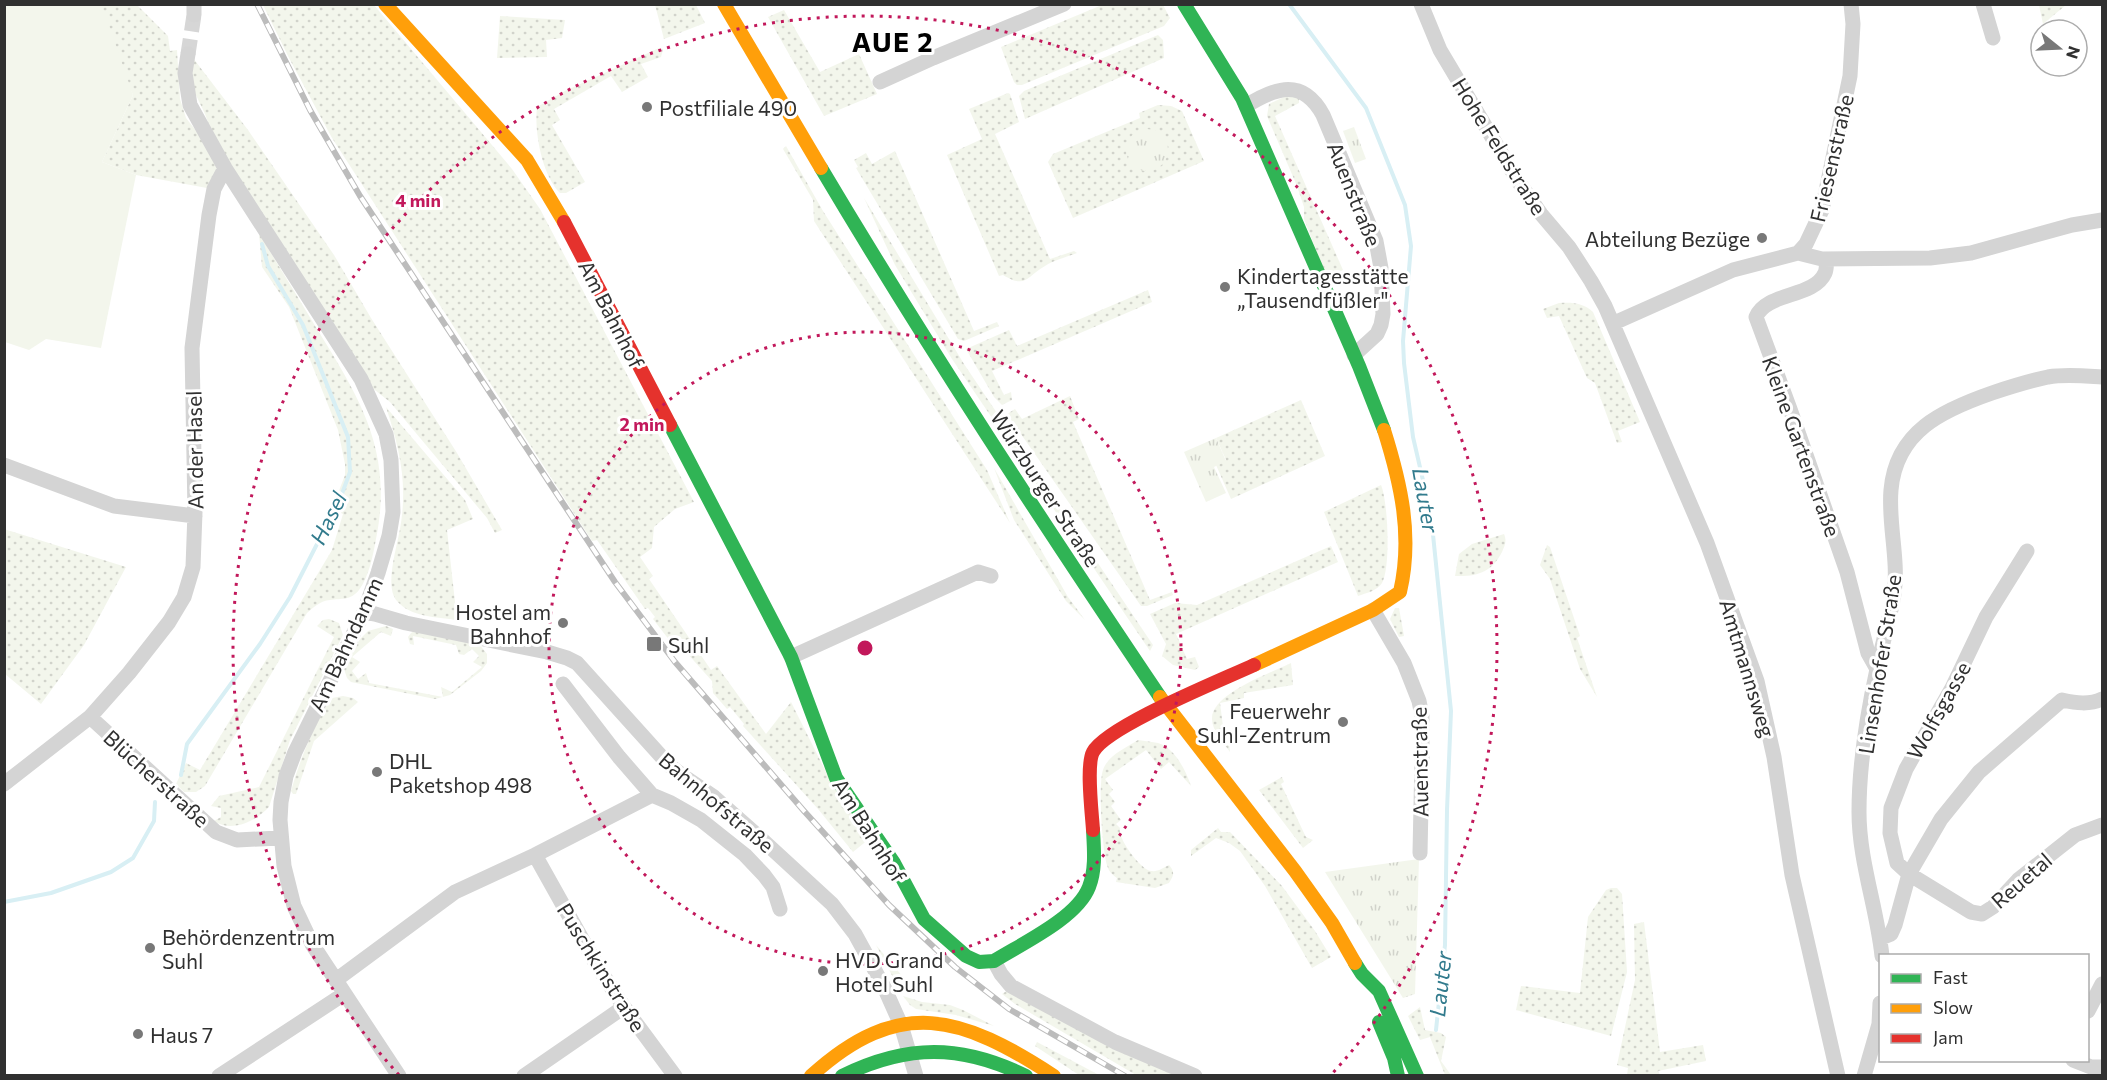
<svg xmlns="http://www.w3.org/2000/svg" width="2107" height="1080" font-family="Commissioner,sans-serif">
  <defs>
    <pattern id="grass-dots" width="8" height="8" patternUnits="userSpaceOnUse" patternTransform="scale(1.5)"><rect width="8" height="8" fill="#f3f6ec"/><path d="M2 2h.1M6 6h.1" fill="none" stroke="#d1d3cb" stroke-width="1.8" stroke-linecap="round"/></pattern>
    <pattern id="park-tufts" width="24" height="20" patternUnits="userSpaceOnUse" patternTransform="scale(1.5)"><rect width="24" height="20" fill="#f3f6ec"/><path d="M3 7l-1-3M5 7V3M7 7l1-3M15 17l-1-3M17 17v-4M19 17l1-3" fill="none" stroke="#d1d3cb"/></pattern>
  </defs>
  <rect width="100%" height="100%" fill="#fff"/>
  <path fill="url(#grass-dots)" d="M91,5H137L168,36L170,51L177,50L180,99L186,118L224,166L205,114L195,93L191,79L193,58L248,130L334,255L371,318L457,453L502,530L495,533L487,518L390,402L361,379L226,169L207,188L136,175L102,162L133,95Z
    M263,5H374L512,169L540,209L694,502L675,509L654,527L652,548L640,557L653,576L649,579L711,670L717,666L766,734L791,702L830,780L869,839L853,852L818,809L743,726L744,724L730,707L727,709L713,693L712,681L677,642L673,645L653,619L655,617L648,608L645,609L597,540L592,541L332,138L289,58Z
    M655,5H696L705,23L664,39Z
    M1102,5H1163L1170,18L1164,26L1022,85H1017L1014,82L1001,47Z
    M2039,5V4L2066,5L2043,24Z
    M784,10L820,72L859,54L877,94L824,116L768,17Z
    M500,16L565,20L562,38L546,40L547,57L497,58Z
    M1158,35L1163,40L1164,58L1025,119L1019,96L1024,91Z
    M659,48L663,49L661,57L641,64L648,77L622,92L611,76L554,109L560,120L552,125L585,182L566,193H560C542,175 534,132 537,107L565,91Z
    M1008,93L1010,94L1019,122L995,134L1050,259L1074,251L1077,253C1067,257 1054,260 1045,266C1026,277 1026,289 1003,275L999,276L947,155L982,139L969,109Z
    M1299,94V103L1275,116L1343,270L1327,278L1304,219V207L1297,186L1267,116L1269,104L1284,97Z
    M1158,105L1171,106L1182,111L1204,161L1073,218L1048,162L1053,154L1140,118L1139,113Z
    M786,146L823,211L987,470L1010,523L814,221L813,200L783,149Z
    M895,151L974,331L997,322L999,326L964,341L958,339L856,168L858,167L854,160L866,153L872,164Z
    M864,198L964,364L1153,645L1150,651L952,359L895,265Z
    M259,233C279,267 300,300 320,334C363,403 393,455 376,539C373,555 369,577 359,590C350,601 342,598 330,600C320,601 314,607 307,613L205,786L196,792H184L176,784L186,763L200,770L332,550L343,514L332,509L345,475V464L338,430L289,307L262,267Z
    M1148,290L1152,302L992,371L1004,395L1011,392L1012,400L1002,405L994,397L966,349L1009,330L1017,346Z
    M1559,303C1572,302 1584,303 1593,312L1640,422L1618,431L1622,442L1617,443L1595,383L1587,378L1559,316L1547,318L1543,309Z
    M1070,396L1079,419L1073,422L1150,600L1172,592L1173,595L1147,606H1141L1007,414L1015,409L1022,419Z
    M1301,400L1325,456L1231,499L1216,465L1226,460L1216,438Z
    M386,407L465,500L473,519L447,530L457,620C437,617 410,617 397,601C384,587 397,547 400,529C408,484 400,450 386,407Z
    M994,468L1068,597L1085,620L1066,601L1014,520Z
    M1381,485C1388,501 1391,567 1382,583C1377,591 1366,593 1358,596L1324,512Z
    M4,529L126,567L84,645L41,704L5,674Z
    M1504,534C1507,541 1505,545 1502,552C1492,572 1477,577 1455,576L1459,554L1472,544Z
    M1547,545L1550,547L1580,636L1577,638L1597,697L1580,669L1550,579L1540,565Z
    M1331,546L1338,562L1176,634L1187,659L1195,657L1199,667L1195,670L1173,665L1162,656L1166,644L1150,614L1175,603L1197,605Z
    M1395,608H1399L1404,636L1399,637L1390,619Z
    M329,619L339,623L343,635L290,740L269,807C256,821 232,833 214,821L221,817V808L211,806L219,796L259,787L334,637L317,626L323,620Z
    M386,626L393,629L391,636L381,632L352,657L360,662L352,671L358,679L366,673L369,683L443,697L441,687L452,692L482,667L473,662L479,656L472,649L464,655L459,654L456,645L413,636L414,645L410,644L408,637L411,633L414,631L479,644L487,654V663L481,671L450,695L435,699L351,682L347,678L344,669L356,643L368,631Z
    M1291,663L1293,685L1244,693V698L1220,703L1225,742H1229L1230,752C1224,743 1212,731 1212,719C1211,694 1271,673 1291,663Z
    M343,696L353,698L358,702L314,741L296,794H293L291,791C300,759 312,731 328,701L332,698Z
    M1138,740C1145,741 1152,742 1158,743C1175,748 1186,771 1191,786L1169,762L1161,769L1146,750L1105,779L1113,790L1109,794L1115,802L1111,806L1121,820L1116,824L1120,828C1117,838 1141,870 1151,871C1158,872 1163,868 1169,865C1175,872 1174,875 1169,883L1155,888L1116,882L1117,878C1113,875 1110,873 1108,868C1102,854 1098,784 1103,770C1108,755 1126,748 1138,740Z
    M1282,777L1284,782L1281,784L1303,831L1306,837L1313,840L1303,848L1259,790Z
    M1218,828L1221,832H1230L1282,886L1315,931L1331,957L1312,968L1265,886L1240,851L1229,843L1216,838L1191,856V850Z
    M1611,888H1617L1622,894L1627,972L1611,1036L1516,1010L1521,986L1580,993L1588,917L1606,890Z
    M1644,922L1660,1052L1703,1045L1706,1061L1658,1071L1660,1075H1627L1628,1068L1617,1065L1635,980L1634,924Z
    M876,945L909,984L896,983Z
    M1008,990L1180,1075H1136L1015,1004L1002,994Z
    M903,996L922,1002L950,1005L963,1010L994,1026L956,1015L916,1009L910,1005Z
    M1420,1007L1425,1030L1441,1033L1446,1037L1441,1061L1451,1075H1445L1430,1037L1420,1040L1408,1016Z
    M1037,1042L1099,1075H1079L1035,1046Z"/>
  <path fill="url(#park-tufts)" d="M1354,127L1366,159L1355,163L1343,131Z
    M1126 150a21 21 0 1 1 42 0a21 21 0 1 1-42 0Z
    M1216,438L1226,461L1214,467L1226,493L1206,502L1184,452Z
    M1419,859L1415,994L1403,998L1325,872Z"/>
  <path fill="#f3f6ec" d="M5,4L91,5L105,14L133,95L102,162L136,175L101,348L46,339L29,350L5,342Z"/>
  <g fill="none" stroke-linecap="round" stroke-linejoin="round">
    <path stroke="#d8eff4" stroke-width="4" d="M1289,4L1366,108L1405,205L1411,246L1403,341L1404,363L1413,437L1431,515L1451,711L1447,810L1445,945L1436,1030
      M181,775L187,744L260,644L290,597L340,499L350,472L348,437L303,325L268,266L262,244
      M4,902L51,893L111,872L133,858L154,821L155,802"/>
    <path stroke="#d6d6d6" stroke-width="15" stroke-dasharray="15 8" stroke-linecap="butt" d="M188,54L194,15"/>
    <path stroke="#d4d4d4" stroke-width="15" d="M1421,4L1440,50L1518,181L1541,214L1569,247L1591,281L1605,306L1707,543L1757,681L1774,757L1792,875L1838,1076
      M1983,4L1993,38
      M194,15V4
      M188,54L185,73L190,105L225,168L361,379L386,434L391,460L393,512L389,536L378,573L364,612L295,752L286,776L281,802L280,820L284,866L294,906L312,944L399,1076
      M880,82L933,58L1064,4
      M1246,106C1276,87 1303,78 1323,115L1376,241L1381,268L1383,314L1381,325L1377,334L1354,355
      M1798,253L1822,259L1930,258L1971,253L2072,225L2102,220
      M1827,259C1826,263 1827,269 1825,273C1814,298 1766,292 1756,317L1790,409L1847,572L1868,653L1877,669
      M1614,323L1733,270L1798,253L1806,244L1822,210L1850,76L1853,24L1851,4
      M4,465L114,506L195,516
      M2027,551L1986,617L1952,688L1906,769L1891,808L1890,833L1897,863L1909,874L1971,912L1982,914L1993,907L2018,880L2075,835L2102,825
      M1373,610L1404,663L1419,701L1422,716V758L1420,853
      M364,612L375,614L406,623L547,652L567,658L577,663L669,765L683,776L714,797L757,835L832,904L855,934L884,987L901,1025L916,1076
      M791,657L978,572L991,576
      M563,684L619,757L652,795L671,803L701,820L745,855L764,875L773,887L780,909
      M90,717L216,832L237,840L280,838
      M4,784L90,717L129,673L169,622L184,597L193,567L195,512L192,348L209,215L214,189L225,168
      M535,855L596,964L624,1007L675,1076
      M1881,938L1891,934L1895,925L1909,874L1941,819L1979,772L2062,700C2076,703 2089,705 2102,699
      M1882,956C1877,908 1859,861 1859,812C1859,765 1867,715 1877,669C1882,644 1890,619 1894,594C1899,559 1888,524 1891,490C1896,431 1943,410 1992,393C2010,387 2029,381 2048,377C2066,374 2085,376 2102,377
      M994,961L1001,974L1011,986L1115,1042L1195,1076
      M336,980L455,892L535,855L652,795
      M2088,1011L2102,984
      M2073,1060L2091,1067H2102
      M219,1076L344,994
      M524,1076L624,1007
      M1864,1076L1879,1024L1880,1003"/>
    <path stroke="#30b455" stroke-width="14" d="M1184,4L1242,98L1359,366L1384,430
      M821,168C928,348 1043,523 1160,697
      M670,425L791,657L836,778L894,863L924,919L966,956L979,962L994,961C1023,943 1077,918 1089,887C1096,869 1094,849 1093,830
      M1355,963L1362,974L1379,991L1417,1076
      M1379,1022L1394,1058L1398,1076
      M842,1076C907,1044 961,1044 1026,1076"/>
    <path stroke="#ff9f0a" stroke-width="14" d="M385,4L527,160L564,222
      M724,4L821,168
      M1254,665L1373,610L1400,592C1413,536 1401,484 1384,430
      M1160,697L1295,871L1332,923L1355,963
      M811,1076C900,995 962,1016 1054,1076"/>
    <path stroke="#e5322d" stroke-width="14" d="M564,222L670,425
      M1093,830C1092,814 1086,765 1093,752C1107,726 1222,680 1254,665"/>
    <defs>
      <path id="rail" d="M257,4L310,110L360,196L615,582L675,662L804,811L889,905L955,967L1009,1009L1125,1076"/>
    </defs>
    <use href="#rail" stroke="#bcbcbc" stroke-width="6"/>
    <use href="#rail" stroke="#fff" stroke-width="4" stroke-dasharray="11" stroke-linecap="butt"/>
  </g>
  <g fill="none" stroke="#c2185b" stroke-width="3" stroke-dasharray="3 6">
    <circle cx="865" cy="648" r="316"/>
    <path d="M399 1075A632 632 0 1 1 1331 1075"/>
  </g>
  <g fill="#787878" stroke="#fff" stroke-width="2">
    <circle cx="647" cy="107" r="6"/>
    <circle cx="1762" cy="238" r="6"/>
    <circle cx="1225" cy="287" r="6"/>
    <circle cx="563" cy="623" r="6"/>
    <rect x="646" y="636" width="16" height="16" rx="3"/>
    <circle cx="1343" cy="722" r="6"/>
    <circle cx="377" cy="772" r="6"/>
    <circle cx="150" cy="948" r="6"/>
    <circle cx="823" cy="971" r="6"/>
    <circle cx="138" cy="1034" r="6"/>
  </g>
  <g text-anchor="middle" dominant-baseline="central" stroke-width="6" stroke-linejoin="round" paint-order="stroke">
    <g font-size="21" fill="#303030" stroke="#fff" text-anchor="start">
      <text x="659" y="107">Postfiliale 490</text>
      <text x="1750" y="238" text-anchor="end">Abteilung Bezüge</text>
      <text x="1237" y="275">Kindertagesstätte<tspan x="1237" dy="24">„Tausendfüßler"</tspan></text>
      <text x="551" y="611" text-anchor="end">Hostel am<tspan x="551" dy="24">Bahnhof</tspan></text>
      <text x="668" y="644">Suhl</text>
      <text x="1331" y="710" text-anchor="end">Feuerwehr<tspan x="1331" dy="24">Suhl-Zentrum</tspan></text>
      <text x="389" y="760">DHL<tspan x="389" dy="24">Paketshop 498</tspan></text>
      <text x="162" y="936">Behördenzentrum<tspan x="162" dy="24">Suhl</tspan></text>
      <text x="835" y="959">HVD Grand<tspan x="835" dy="24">Hotel Suhl</tspan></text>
      <text x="150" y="1034">Haus 7</text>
    </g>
    <g font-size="21" fill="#303030" stroke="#fff">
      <text transform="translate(1500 146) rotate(58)">Hohe Feldstraße</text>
      <text transform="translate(1831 158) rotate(-77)">Friesenstraße</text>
      <text transform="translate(1355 194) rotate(68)">Auenstraße</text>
      <text transform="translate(612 314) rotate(63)">Am Bahnhof</text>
      <text transform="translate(1802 446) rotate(70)">Kleine Gartenstraße</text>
      <text transform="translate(194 450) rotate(-91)">An der Hasel</text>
      <text transform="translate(1046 488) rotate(57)">Würzburger Straße</text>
      <text transform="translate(345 644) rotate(-65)">Am Bahndamm</text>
      <text transform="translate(1879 664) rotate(-81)">Linsenhofer Straße</text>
      <text transform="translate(1748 668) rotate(73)">Amtmannsweg</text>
      <text transform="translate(1938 710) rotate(-61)">Wolfsgasse</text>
      <text transform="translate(1419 762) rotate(-91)">Auenstraße</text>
      <text transform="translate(157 778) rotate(42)">Blücherstraße</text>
      <text transform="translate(717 802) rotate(40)">Bahnhofstraße</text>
      <text transform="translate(870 830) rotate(58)">Am Bahnhof</text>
      <text transform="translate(2021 880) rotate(-41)">Reuetal</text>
      <text transform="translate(602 967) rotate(58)">Puschkinstraße</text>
    </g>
    <g font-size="22" font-style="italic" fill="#327b8d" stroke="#fff">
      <text transform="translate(1426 500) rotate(80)">Lauter</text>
      <text transform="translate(328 518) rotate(-64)">Hasel</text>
      <text transform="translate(1440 984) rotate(-84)">Lauter</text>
    </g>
    <g font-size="27" font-weight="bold" letter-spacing="1.5" fill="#000" stroke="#fff">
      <text x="893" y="41">AUE 2</text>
    </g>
  </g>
  <circle cx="865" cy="648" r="9" fill="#c2185b" stroke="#fff" stroke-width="3"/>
  <g font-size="18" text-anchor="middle" font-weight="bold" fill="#c2185b" stroke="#fff" stroke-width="6" stroke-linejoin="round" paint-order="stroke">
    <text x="418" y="207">4 min</text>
    <text x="642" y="431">2 min</text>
  </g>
  <rect width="2107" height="1080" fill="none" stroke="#303030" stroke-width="12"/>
  <rect x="1879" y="954" width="210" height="108" fill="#ffffff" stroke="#acacac" stroke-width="1.5"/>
  <rect x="1891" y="974" width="30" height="9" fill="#30b455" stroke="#acacac" stroke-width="1.5"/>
  <text x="1933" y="984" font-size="18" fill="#303030">Fast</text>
  <rect x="1891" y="1004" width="30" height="9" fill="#ff9f0a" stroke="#acacac" stroke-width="1.5"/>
  <text x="1933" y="1014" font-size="18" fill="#303030">Slow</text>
  <rect x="1891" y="1034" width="30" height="9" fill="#e5322d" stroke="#acacac" stroke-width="1.5"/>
  <text x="1933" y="1044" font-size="18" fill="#303030">Jam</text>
  <g transform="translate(2059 48) rotate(108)"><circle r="28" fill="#ffffff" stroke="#acacac" stroke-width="1.5"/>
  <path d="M0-4.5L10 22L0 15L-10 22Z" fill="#787878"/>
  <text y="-9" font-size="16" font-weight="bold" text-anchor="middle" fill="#303030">N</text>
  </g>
</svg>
